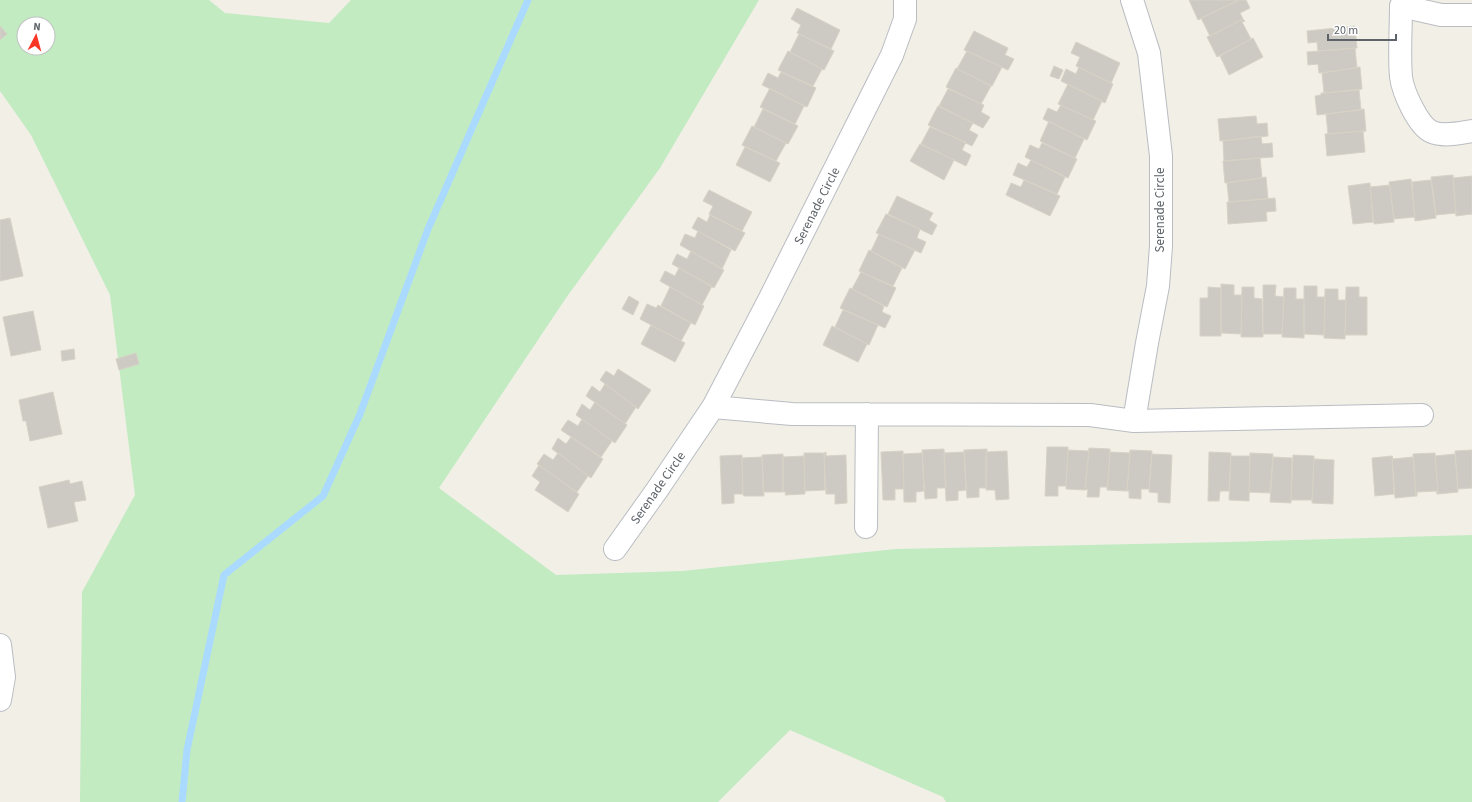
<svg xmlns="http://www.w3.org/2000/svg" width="1472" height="802" font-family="'Source Sans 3',sans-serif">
  <rect width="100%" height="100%" fill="#f2efe7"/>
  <path fill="#c2ebc2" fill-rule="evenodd" d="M0,0H209L225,13L329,23L351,0H759L660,168L566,298L439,488L556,575L682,571L896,549L1230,542L1472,535V802H946L943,797L790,730L718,802H80L82,592L135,495L110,295L31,135L0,91ZM24,24H48V48H24Z"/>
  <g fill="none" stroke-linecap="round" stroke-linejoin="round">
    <path stroke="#aadaff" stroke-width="7" d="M182,802L187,750L224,575L323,496L360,414L428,229L528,0"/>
  </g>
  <path fill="#cdcac4" stroke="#d7d2c5" d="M1189,0H1239L1198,20Z
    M1239,0H1246L1250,8L1240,13L1243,19L1210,36L1201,18Z
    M797,8L840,30L831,49L797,33L801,25L791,19Z
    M1243,19L1245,21L1242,22L1251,39L1217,57L1207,37Z
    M0,26L7,34L0,40Z
    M1355,26L1357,48L1318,51L1317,42L1308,43L1307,31Z
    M974,31L1008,48L1005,55L1014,59L1008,70L964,50Z
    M799,34L834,51L824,70L790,52Z
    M1253,38L1263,57L1229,75L1220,56Z
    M1076,42L1120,63L1111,83L1076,66L1080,57L1071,53Z
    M1355,48L1357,68L1319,73L1318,64L1308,65L1307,52Z
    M788,51L822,69L813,86L778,70Z
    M967,51L1002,67L992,86L957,69Z
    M1054,66L1063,70L1059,79L1050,76Z
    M1079,67L1113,84L1105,103L1061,81L1066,69L1076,74Z
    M1360,67L1362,89L1324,93L1322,73Z
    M956,68L991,86L981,104L946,87Z
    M781,72L816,88L807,107L762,85L768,73L778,78Z
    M1068,84L1102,101L1093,120L1058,104Z
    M770,88L804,106L795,124L760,107Z
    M948,89L984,105L981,112L990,117L983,128L939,106Z
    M1359,90L1361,110L1317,115L1315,96L1321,95V93H1324Z
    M1061,105L1096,121L1087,140L1043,119L1048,108L1057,112Z
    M938,106L973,123L969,130L978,135L972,146L928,125Z
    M763,109L798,126L788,144L754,127Z
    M1364,109L1366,131L1328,134L1326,114Z
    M1256,116L1257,124L1267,123L1268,136L1220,141L1218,119Z
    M1049,121L1084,139L1075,158L1040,141Z
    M752,126L786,143L776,161L742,145Z
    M930,127L966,142L962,150L971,155L966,166L921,144Z
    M1363,131L1365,152L1327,156L1325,134Z
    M1261,136L1262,144L1272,143L1273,157L1224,161L1223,141Z
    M1042,143L1077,159L1068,178L1025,157L1030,145L1039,149Z
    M920,144L954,160L944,180L910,161Z
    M745,147L780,163L770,182L736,165Z
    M1260,158L1262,178L1225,183L1223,161Z
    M1031,160L1065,177L1057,194L1013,175L1018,163L1027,167Z
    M1453,175L1456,213L1436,215L1431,177Z
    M1472,176V214L1456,216L1453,178Z
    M1266,177L1268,199L1229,202L1227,183Z
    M1411,179L1415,217L1394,219L1389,182Z
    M1024,180L1060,196L1050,216L1006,195L1011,183L1021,187Z
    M1431,180L1436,218L1415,221L1412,182Z
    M1370,183L1373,222L1353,224L1348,186Z
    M1390,185L1394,222L1374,224L1370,187Z
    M709,190L752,212L742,231L709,214L713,206L703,201Z
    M897,196L933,213L929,220L937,225L932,235L888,214Z
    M1275,198L1276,211L1266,212L1267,221L1228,224L1227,202Z
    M886,214L920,229L917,238L926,242L921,253L876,233Z
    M710,215L745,233L735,251L692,228L698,217L707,222Z
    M10,218L23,276L0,281V220Z
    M698,231L731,250L722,269L680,245L685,234L695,238Z
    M879,234L915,250L905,269L871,251Z
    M869,250L902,268L893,286L859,271Z
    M691,251L724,270L714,288L672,264L677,254L687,259Z
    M679,268L712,286L702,305L660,281L665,271L675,276Z
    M861,272L896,288L887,307L852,289Z
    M1221,284L1234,285V295H1242L1241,334L1221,333Z
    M1263,285H1276L1275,296L1284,297L1282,334H1263Z
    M1304,286H1317V297H1325L1324,335L1304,334Z
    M670,287L704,306L695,325L661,306Z
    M1208,287L1221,288V336H1200V298H1208Z
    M1242,287H1254V298L1262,299L1263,337H1241Z
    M1346,287H1359V297H1367V335H1345Z
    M850,288L884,306L882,312L891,316L885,328L840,308Z
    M1284,288H1296V299H1304V338L1282,337Z
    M1325,289H1338V300H1346L1345,339L1324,338Z
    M629,296L639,302L633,315L622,309Z
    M647,304L656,308L658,305L691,323L681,341L640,319Z
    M843,310L878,325L869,345L835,327Z
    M33,311L41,350L11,356L3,317Z
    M651,325L685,343L675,362L641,344Z
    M832,326L867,344L858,362L823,345Z
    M74,349L75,359L62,361L61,351Z
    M136,353L139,364L119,370L116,359Z
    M618,369L651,390L638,409L600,380L606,371L614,376Z
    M605,384L636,407L625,424L586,396L592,386L600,392Z
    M53,392L62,434L30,441L26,421H23L19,400Z
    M595,402L627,425L615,443L576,415L582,404L590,410Z
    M582,419L612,441L601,457L561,430L568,420L578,426Z
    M571,437L603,459L591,478L552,449L558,438L566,444Z
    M1047,447H1068L1066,486H1058V496H1045Z
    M1089,448L1110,449L1108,487H1100L1099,497H1087L1088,489L1085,490Z
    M944,449L946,488H937V498L925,499L922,450Z
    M987,449L986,488H979V497L967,498L964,450Z
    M1068,450L1089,451L1085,490L1066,489Z
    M1130,450L1152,451L1149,489H1141V499L1129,498V491H1127Z
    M1472,450V488L1458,489L1455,451Z
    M903,451L904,489H895V500H883L881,452Z
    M1007,451L1009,499L996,500L995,490H986V452Z
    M826,452V456L846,455L847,503L835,504V494H826L824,453Z
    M964,452L966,490L958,491V500L946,501L944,453Z
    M1110,452L1130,453L1127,491L1107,490Z
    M1209,452L1231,453L1229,491H1220L1219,501H1208Z
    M558,453L588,476L577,492L537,464L544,454L553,460Z
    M804,453H824L825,490L805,491Z
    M922,453L924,491L916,492V502H904L903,454Z
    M1250,453L1273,454L1270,493L1249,492Z
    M1435,453L1438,494H1437L1436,491L1417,492V496H1416L1413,454Z
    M783,454V492H763L762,455Z
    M1152,454L1172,455L1170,503L1158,502V493L1149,492Z
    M1455,454L1458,492L1438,494L1435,456Z
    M742,455L743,494H734V503L722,504L720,456Z
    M1293,455L1314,456L1312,500H1291Z
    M804,456L805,494L785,495L786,492H783V457Z
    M1231,456H1250L1249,501L1229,500Z
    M1392,456L1394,494L1375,496L1372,458Z
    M1392,456L1393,459L1413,457L1416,496L1395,498Z
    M762,457L764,496H744L743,494L742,458Z
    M1273,457L1292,458L1291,503L1270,502Z
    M1314,459L1334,460L1333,504L1312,503Z
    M539,465L579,494L568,512L535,490L540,482L532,476Z
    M69,480L70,484L82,481L86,500L74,502L78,521L48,528L39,487Z"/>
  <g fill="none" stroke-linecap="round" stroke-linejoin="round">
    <defs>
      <path id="street" d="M1132,0L1149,53L1161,156V246L1158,286L1147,343L1134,421
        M1472,15H1441L1401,6C1401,29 1399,55 1401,77C1403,92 1418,126 1432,132C1444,137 1460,133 1472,131
        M713,407L792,414L1090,415L1134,421L1422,415
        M866,527L867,414
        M615,549L657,490L713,407L769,300L892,55L905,19V0
        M0,645L4,677L0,700"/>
    </defs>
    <use href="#street" stroke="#b9bdc2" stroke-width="24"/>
    <use href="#street" stroke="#fff" stroke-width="22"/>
  </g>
  <g text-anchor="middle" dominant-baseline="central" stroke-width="3" stroke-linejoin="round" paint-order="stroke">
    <g font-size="13" fill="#5e6369" stroke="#fff">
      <text transform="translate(817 206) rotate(-63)">Serenade Circle</text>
      <text transform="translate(1160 210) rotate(-90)">Serenade Circle</text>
      <text transform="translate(658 488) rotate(-55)">Serenade Circle</text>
    </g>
  </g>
  <g transform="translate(36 36) rotate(6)"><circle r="19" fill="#ffffff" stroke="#bfc1c3"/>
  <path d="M0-3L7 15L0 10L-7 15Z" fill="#fa3625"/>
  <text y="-6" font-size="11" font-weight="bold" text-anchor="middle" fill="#5e6369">N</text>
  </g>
  <path d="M1328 34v6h68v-6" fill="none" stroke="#5e6369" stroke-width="2"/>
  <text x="1334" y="34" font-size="12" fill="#5e6369" stroke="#ffffff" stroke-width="3" paint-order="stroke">20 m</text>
</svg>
